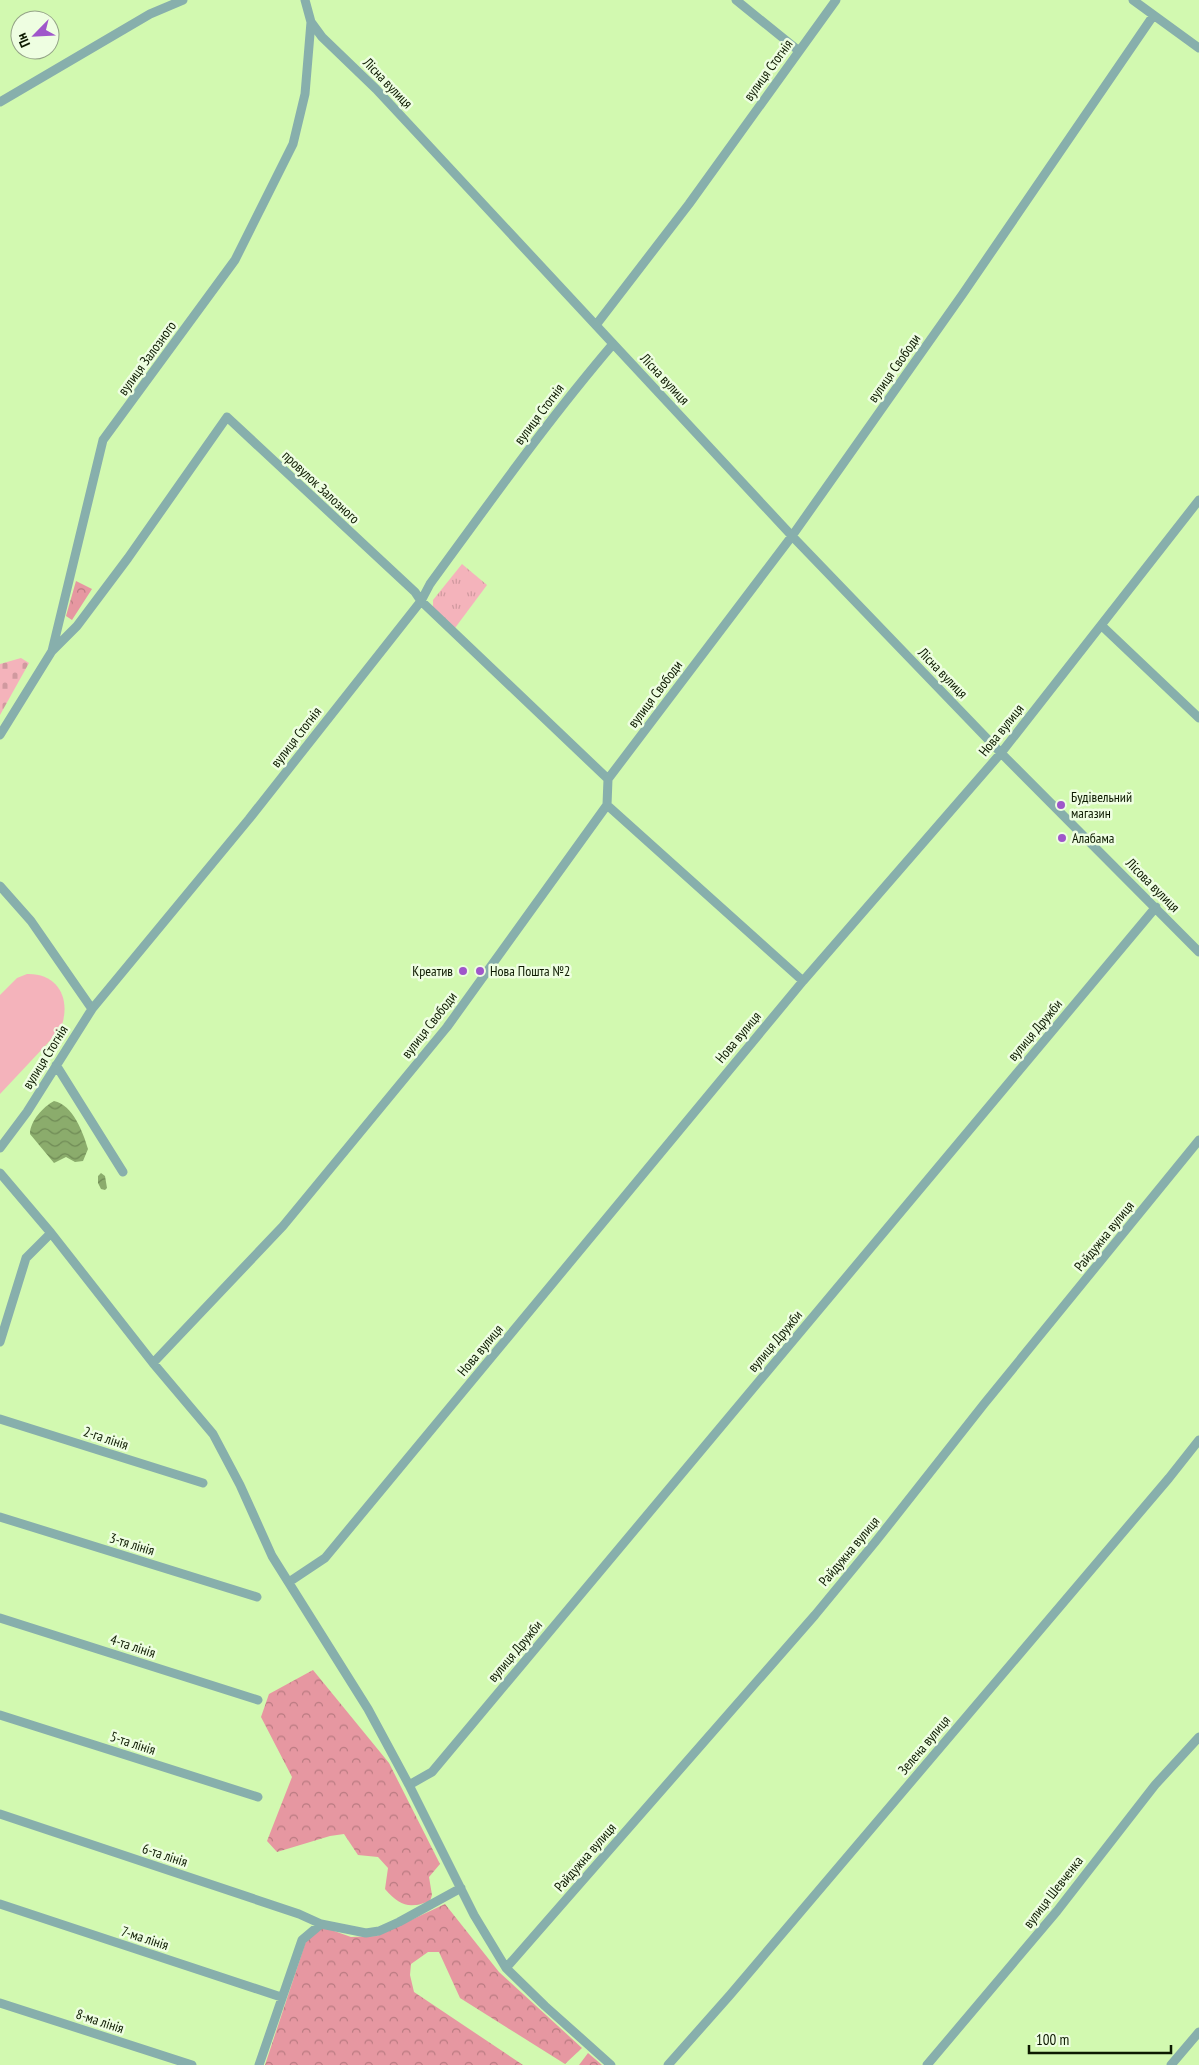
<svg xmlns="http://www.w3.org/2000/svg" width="1199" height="2065" font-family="'PT Sans Narrow',sans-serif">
  <defs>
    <pattern id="grass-tufts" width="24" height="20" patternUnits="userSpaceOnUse" patternTransform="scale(1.25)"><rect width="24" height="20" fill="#f4b3bb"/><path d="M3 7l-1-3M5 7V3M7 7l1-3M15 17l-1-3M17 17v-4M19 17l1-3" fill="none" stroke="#d0999f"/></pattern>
    <pattern id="forest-crowns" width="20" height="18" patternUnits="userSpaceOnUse" patternTransform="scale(1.25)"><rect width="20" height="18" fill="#e697a1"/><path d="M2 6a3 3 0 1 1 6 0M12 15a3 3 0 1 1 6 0" fill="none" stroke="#b97a81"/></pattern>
    <pattern id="cemetery-stones" width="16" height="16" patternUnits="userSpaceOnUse" patternTransform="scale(1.25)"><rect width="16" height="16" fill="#f4b3bb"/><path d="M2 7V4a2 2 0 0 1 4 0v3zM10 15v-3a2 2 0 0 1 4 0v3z" fill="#d0999f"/></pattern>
    <pattern id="water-waves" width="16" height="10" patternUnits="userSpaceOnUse" patternTransform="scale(1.25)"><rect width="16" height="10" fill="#8bac6c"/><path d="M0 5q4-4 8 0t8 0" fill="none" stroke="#708b56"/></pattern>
  </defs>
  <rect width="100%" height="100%" fill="#d2f9b0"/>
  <path fill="url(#grass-tufts)" d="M462,564L487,585L455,628L433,608V600Z"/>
  <path fill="url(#forest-crowns)" d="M76,581L92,589L72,620L66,616Z
    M313,1670L389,1763L440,1864L429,1877L432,1895L430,1901C409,1909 400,1906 385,1889L388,1868L378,1857L358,1855L344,1834L330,1836L277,1852L267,1841L292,1777L261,1717L269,1694Z
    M445,1904L499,1972L582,2048L565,2064L460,1998L439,1952H428L411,1964L410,1975L414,1992L523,2065H265L306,1941L323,1927L351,1937L377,1936Z
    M588,2053L602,2065H579Z"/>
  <path fill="url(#cemetery-stones)" d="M21,658L29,663L0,715V664Z"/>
  <path fill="#f4b3bb" d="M27,974C60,973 72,1002 60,1030L0,1094V995L17,978Z"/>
  <path fill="url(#water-waves)" d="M54,1101C73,1105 83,1132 88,1149L83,1161L75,1162L66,1157L54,1163L30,1134C30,1121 43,1107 54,1101Z
    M101,1173L105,1176L107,1188L105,1190L101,1189L98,1183V1176Z"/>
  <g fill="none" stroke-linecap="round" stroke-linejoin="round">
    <path stroke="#87afac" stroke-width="9" d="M736,0L799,51
      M1133,0L1199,48
      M311,22L322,37L376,89L792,536L1001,753L1199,952
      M0,102L150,14L183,0
      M596,325L689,204L836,0
      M1102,626L1199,718
      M52,651L77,626L128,558L227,417L415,592L421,601L608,779
      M0,735L52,651L103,440L235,260L293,144L305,94L311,22L305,0
      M607,805L803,981
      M0,886L31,921L92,1009
      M56,1065L123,1172
      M0,1148L27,1112L92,1009L249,819L421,601L430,584C490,502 548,420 613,344
      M0,1173L51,1233L153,1363L213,1434L240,1485L272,1556L368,1709L409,1785L474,1915L506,1968L545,2006L611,2065
      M0,1342L26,1258L51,1233
      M153,1363L283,1226L447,1027L607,805L608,779L792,536L962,295L1153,16
      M0,1419L203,1483
      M0,1517L257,1597
      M289,1582L325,1558L803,981L1001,753L1199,500
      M0,1618L258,1700
      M0,1715L258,1797
      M409,1785L432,1772L1156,907
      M0,1814L299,1914L321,1924L366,1933L379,1931L399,1922L461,1888
      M0,1904L281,1997
      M506,1968L815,1615L876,1541L984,1404L1199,1140
      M0,2003L192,2065
      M259,2065L302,1940L321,1924
      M668,2065L730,1995L1169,1478L1199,1440
      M927,2065L1057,1911L1155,1785L1199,1737
      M1171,2065L1199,2032"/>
  </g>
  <g fill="#9f56ca" stroke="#eefee1" stroke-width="2">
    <circle cx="1061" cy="805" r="5"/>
    <circle cx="1062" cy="838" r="5"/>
    <circle cx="463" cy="971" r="5"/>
    <circle cx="480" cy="971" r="5"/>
  </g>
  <g text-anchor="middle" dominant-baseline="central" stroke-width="5" stroke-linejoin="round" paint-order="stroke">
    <g font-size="14" fill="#0d1a01" stroke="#eefee1">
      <text transform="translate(768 70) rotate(-54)">вулиця Стогнія</text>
      <text transform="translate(388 83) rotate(46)">Лісна вулиця</text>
      <text transform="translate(147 358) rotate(-54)">вулиця Залозного</text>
      <text transform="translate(894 368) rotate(-55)">вулиця Свободи</text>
      <text transform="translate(665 379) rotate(47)">Лісна вулиця</text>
      <text transform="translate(539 414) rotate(-53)">вулиця Стогнія</text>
      <text transform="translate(321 487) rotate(43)">провулок Залозного</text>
      <text transform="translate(943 673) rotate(46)">Лісна вулиця</text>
      <text transform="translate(655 694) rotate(-53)">вулиця Свободи</text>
      <text transform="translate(1001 730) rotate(-51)">Нова вулиця</text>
      <text transform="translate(296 737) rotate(-52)">вулиця Стогнія</text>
      <text transform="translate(1153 885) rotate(45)">Лісова вулиця</text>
      <text transform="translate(429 1025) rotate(-52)">вулиця Свободи</text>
      <text transform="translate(1035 1030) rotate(-50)">вулиця Дружби</text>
      <text transform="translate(738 1037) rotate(-50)">Нова вулиця</text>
      <text transform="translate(45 1057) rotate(-58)">вулиця Стогнія</text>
      <text transform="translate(1104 1236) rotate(-51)">Райдужна вулиця</text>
      <text transform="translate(775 1341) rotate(-50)">вулиця Дружби</text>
      <text transform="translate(480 1350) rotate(-50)">Нова вулиця</text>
      <text transform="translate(106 1438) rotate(18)">2-га лінія</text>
      <text transform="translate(132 1544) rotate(17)">3-тя лінія</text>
      <text transform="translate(849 1551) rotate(-50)">Райдужна вулиця</text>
      <text transform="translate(133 1646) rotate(18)">4-та лінія</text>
      <text transform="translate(515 1651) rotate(-50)">вулиця Дружби</text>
      <text transform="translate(133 1743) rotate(18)">5-та лінія</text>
      <text transform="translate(924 1745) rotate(-50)">Зелена вулиця</text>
      <text transform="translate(165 1855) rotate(18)">6-та лінія</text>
      <text transform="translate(585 1857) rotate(-49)">Райдужна вулиця</text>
      <text transform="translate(1053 1892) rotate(-52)">вулиця Шевченка</text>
      <text transform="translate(145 1938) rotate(18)">7-ма лінія</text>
      <text transform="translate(100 2021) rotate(18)">8-ма лінія</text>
    </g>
    <g font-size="14" fill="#0d1a01" stroke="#eefee1" text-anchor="start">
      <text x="1071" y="797">Будівельний<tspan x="1071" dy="16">магазин</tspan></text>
      <text x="1072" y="838">Алабама</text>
      <text x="453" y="971" text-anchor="end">Креатив</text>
      <text x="490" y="971">Нова Пошта №2</text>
    </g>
  </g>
  <g transform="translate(35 35) rotate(246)"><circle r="24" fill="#eefee1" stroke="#94a387"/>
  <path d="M0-4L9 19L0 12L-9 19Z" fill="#9f56ca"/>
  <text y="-8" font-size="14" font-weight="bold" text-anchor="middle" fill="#0d1a01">Пн</text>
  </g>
  <path d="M1029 2045v8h142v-8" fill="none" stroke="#0d1a01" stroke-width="2.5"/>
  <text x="1036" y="2045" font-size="15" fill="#0d1a01" stroke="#eefee1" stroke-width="4" paint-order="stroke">100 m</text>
</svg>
